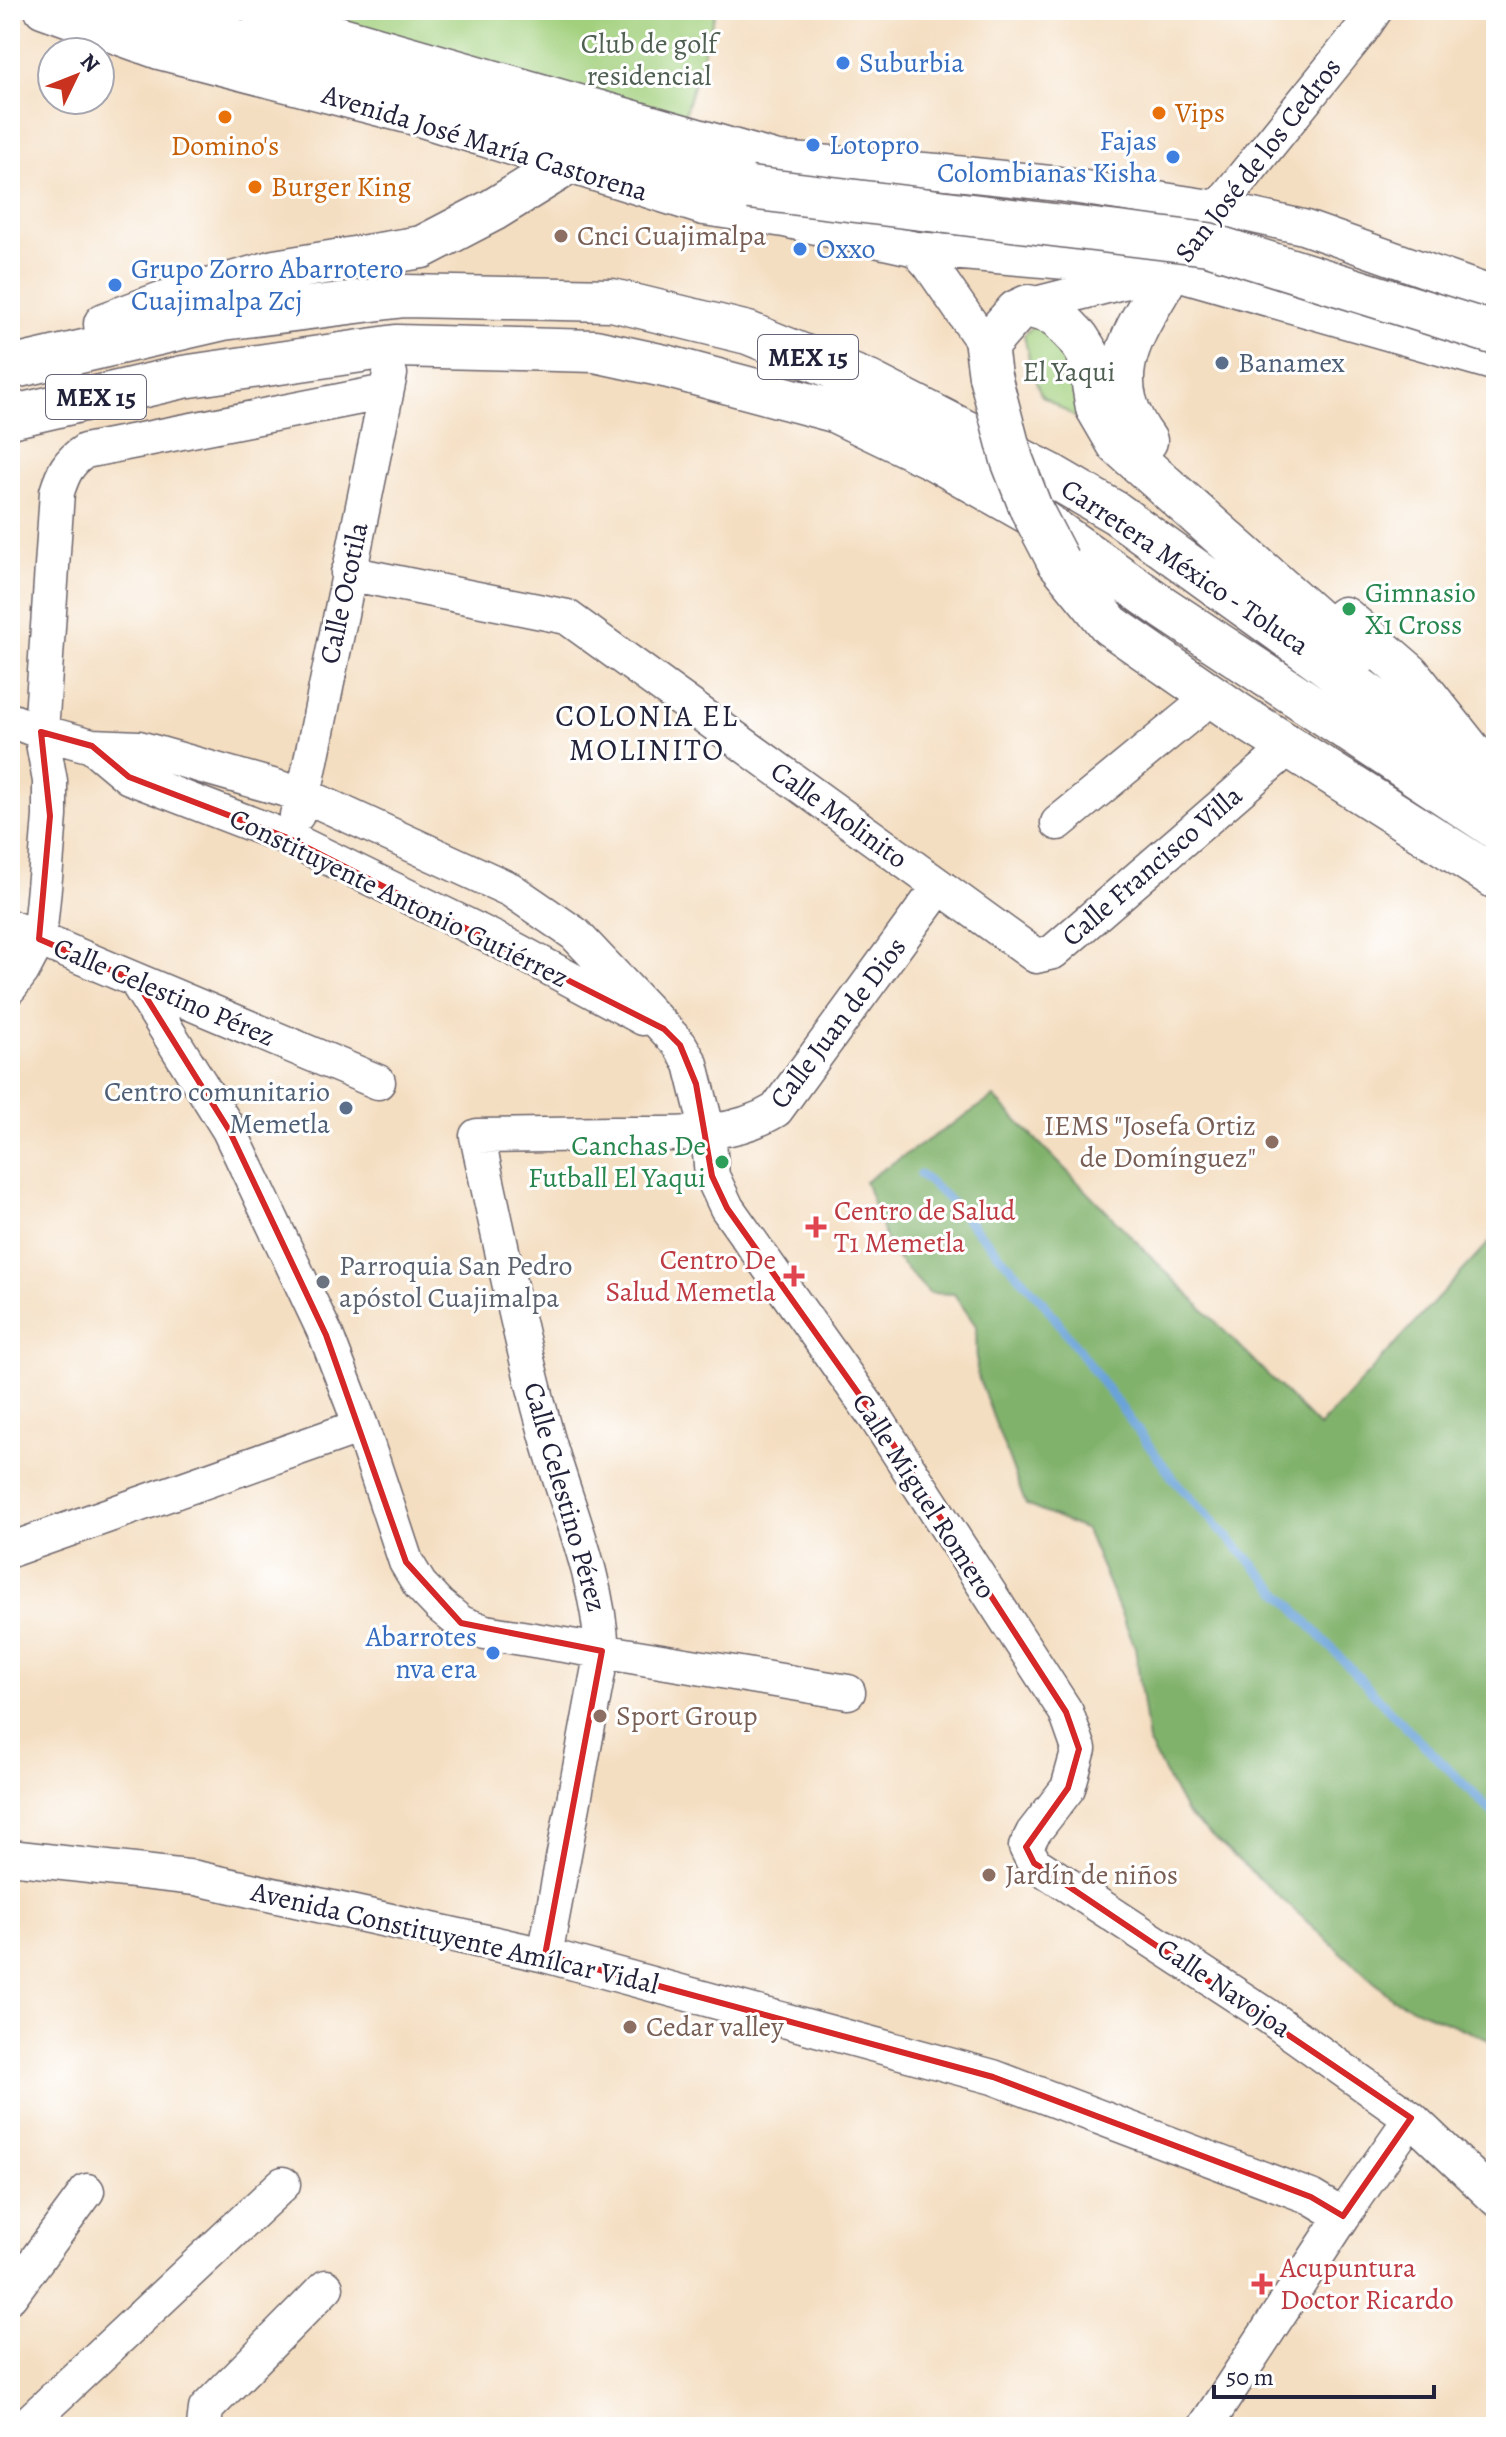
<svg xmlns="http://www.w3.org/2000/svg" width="1506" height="2437" font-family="Alegreya,serif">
  <rect width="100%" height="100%" fill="#fff"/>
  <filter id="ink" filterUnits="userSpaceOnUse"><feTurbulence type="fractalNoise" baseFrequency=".0125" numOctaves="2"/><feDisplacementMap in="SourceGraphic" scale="16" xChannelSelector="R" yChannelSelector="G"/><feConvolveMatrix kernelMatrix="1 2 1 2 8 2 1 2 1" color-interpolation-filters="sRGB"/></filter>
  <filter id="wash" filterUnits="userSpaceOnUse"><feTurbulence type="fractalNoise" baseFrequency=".006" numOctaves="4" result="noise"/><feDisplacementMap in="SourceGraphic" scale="32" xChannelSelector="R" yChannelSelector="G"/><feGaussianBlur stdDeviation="1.8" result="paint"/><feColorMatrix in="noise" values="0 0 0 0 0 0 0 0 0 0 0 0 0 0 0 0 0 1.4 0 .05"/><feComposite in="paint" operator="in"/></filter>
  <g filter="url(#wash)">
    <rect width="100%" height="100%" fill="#f4dec1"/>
    <path fill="#a2d07d" stroke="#62795c" stroke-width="2" d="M282,10H716L683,119Z
      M1056,313L1115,443L1041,395L1031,368L1024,335L1039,319Z"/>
    <path fill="#81b26c" stroke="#526a54" stroke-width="2" d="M994,1097L1319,1427L1496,1235V2043L1393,1999L1186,1813L1148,1742L1135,1647L1086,1530L1026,1505L977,1374L976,1326L954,1294L929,1293L890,1251L865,1181Z"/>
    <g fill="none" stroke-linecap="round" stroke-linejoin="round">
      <path stroke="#6aa3d9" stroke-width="9" d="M920,1174L946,1197L1044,1303L1175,1481L1395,1716L1496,1816"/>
    </g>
  </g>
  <g filter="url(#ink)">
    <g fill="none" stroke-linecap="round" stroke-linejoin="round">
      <defs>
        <path id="minor" d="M42,10L159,52L419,119L704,208L784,220L916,249L1170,271L1496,364
          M258,10L778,159L937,171L1059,184L1217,208L1303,227L1496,295
          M1206,223L1360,32L1375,10
          M916,249L930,265L986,346
          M1028,306L1138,278
          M348,573L567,617L1036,956L1053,952L1278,757
          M10,720L41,732L92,746L139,748L304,795L511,890L575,934L680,1045L691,1064L708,1132L712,1176L727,1208L878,1421L1066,1712L1079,1749L1068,1788L1033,1833L1026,1847L1034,1863L1268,2016L1411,2118L1496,2199
          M92,746L129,777L288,838L503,943L643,1018
          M297,815L304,795L390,374
          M1058,823L1197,709
          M10,927L378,1082
          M136,981L229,1130L326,1335L361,1426L406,1562L420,1585L439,1605L461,1623L485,1632L848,1692
          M10,987L22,971L39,939L46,867L50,816V781L41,732L57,492C63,473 68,462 85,451L386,392
          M10,1550L361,1426
          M10,1857L196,1878L545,1955L993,2077L1311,2197L1343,2216
          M545,1955L602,1651C598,1575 566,1505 546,1433C519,1335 499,1235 477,1136C522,1135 568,1135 613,1134C668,1133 727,1140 776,1110L939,887
          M10,2296L87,2191
          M24,2427L283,2184
          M204,2427L206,2409L326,2287
          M1205,2427L1343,2216L1411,2118"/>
        <path id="major" d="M132,10L750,188
          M105,324L162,303L275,271L422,247L493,210L564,166
          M10,368L223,319L404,296L612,300L748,333L869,382L1049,474L1116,513L1496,787
          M990,376L986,346L1017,311L1028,306L1055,314L1078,338L1088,354L1097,408L1118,444L1357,656
          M10,417L183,377L396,346L595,351L669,367L834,411L934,459L1036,517L1164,608L1496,828
          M1146,441C1097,375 1136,331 1170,271
          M1058,561L1110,625L1238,714L1496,878
          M1344,618L1409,674L1471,752"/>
      </defs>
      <use href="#minor" stroke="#6c646a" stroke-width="37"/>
      <use href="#major" stroke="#6c646a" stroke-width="45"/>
      <use href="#minor" stroke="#fff" stroke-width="34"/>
      <use href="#major" stroke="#fff" stroke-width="42"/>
      <defs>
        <path id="major-bridge" d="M750,188L1208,244L1496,334
          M990,376L1012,460L1031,509L1058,561"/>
      </defs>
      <use href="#major-bridge" stroke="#6c646a" stroke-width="45" stroke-linecap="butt"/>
      <use href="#major-bridge" stroke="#fff" stroke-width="42"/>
    </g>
  </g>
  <path fill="none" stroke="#d62828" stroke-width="6" stroke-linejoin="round" d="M41,732L92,746L129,777L288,838L664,1029L680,1045L696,1084L712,1176L727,1208L878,1421L1066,1712L1079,1749L1068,1788L1026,1847L1034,1863L1411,2118L1343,2216L1311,2197L993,2077L545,1955L602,1651L461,1623L406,1562L326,1335L229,1130L136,981L39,939L50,816Z"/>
  <g fill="#3f7fe0" stroke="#fff" stroke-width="3">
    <circle cx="843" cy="63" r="8"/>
    <circle cx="813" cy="145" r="8"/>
    <circle cx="1173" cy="157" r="8"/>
    <circle cx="800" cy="249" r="8"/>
    <circle cx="115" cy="285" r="8"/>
    <circle cx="493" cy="1653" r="8"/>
  </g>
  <g fill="#e8710a" stroke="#fff" stroke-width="3">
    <circle cx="1159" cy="113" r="8"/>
    <circle cx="225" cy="117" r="8"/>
    <circle cx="255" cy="187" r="8"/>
  </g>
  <g fill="#8d6e63" stroke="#fff" stroke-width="3">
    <circle cx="561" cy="236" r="8"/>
    <circle cx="1272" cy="1142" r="8"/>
    <circle cx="600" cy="1716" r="8"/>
    <circle cx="989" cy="1875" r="8"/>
    <circle cx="630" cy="2027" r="8"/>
  </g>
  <g fill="#5c6f8a" stroke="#fff" stroke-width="3">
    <circle cx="1222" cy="363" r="8"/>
    <circle cx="346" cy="1108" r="8"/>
  </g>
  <g fill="#2e9e5b" stroke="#fff" stroke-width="3">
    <circle cx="1349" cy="609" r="8"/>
    <circle cx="722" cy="1162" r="8"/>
  </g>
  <g fill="#e0444e" stroke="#fff" stroke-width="3">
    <path d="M812 1215h8v8h8v8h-8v8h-8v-8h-8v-8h8z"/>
    <path d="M790 1264h8v8h8v8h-8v8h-8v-8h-8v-8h8z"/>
    <path d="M1258 2272h8v8h8v8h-8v8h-8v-8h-8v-8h8z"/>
  </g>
  <circle fill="#6b7280" stroke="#fff" stroke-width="3" cx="323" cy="1282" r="8"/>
  <g text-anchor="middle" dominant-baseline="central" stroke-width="6" stroke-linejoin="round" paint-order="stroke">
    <g fill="#fff" stroke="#646476" stroke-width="2">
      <rect x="758" y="335" width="100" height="44" rx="6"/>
      <rect x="46" y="375" width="100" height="44" rx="6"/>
    </g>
    <g font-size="26" font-weight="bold" fill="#22223b">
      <text x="808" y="357">MEX 15</text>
      <text x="96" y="397">MEX 15</text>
    </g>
    <g font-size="28" fill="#4f5f52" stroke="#fff">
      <text x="649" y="44">Club de golf<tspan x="649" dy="32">residencial</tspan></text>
      <text x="1069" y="372">El Yaqui</text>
    </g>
    <g font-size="28" fill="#366cbe" stroke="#fff" text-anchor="start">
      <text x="859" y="63">Suburbia</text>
      <text x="1157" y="141" text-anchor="end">Fajas<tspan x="1157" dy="32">Colombianas Kisha</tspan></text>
      <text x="829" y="145">Lotopro</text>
      <text x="816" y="249">Oxxo</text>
      <text x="131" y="269">Grupo Zorro Abarrotero<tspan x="131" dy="32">Cuajimalpa Zcj</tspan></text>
      <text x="477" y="1637" text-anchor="end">Abarrotes<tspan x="477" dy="32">nva era</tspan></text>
    </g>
    <g font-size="28" fill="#c56008" stroke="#fff" text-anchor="start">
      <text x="1175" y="113">Vips</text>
      <text x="225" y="146" text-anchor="middle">Domino's</text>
      <text x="271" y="187">Burger King</text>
    </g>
    <g font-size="28" fill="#22223b" stroke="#fff">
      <text transform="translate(485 143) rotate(17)">Avenida José María Castorena</text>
      <text transform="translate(1258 160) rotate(-52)">San José de los Cedros</text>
      <text transform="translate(1185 567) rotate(34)">Carretera México - Toluca</text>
      <text transform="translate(344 593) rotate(-78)">Calle Ocotila</text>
      <text transform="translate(839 815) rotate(36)">Calle Molinito</text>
      <text transform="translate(1152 866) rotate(-41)">Calle Francisco Villa</text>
      <text transform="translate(399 898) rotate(26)">Constituyente Antonio Gutiérrez</text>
      <text transform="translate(164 992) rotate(23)">Calle Celestino Pérez</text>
      <text transform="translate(838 1023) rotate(-53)">Calle Juan de Dios</text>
      <text transform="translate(924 1496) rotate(57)">Calle Miguel Romero</text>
      <text transform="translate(565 1497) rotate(74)">Calle Celestino Pérez</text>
      <text transform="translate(455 1938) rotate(13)">Avenida Constituyente Amílcar Vidal</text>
      <text transform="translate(1224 1988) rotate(34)">Calle Navojoa</text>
    </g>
    <g font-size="28" fill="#785e54" stroke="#fff" text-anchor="start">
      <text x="577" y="236">Cnci Cuajimalpa</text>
      <text x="1256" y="1126" text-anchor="end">IEMS "Josefa Ortiz<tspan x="1256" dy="32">de Domínguez"</tspan></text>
      <text x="616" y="1716">Sport Group</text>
      <text x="1005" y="1875">Jardín de niños</text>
      <text x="646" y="2027">Cedar valley</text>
    </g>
    <g font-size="28" fill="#4e5e75" stroke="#fff" text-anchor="start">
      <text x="1238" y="363">Banamex</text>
      <text x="330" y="1092" text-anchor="end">Centro comunitario<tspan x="330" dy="32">Memetla</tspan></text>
    </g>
    <g font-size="28" fill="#27864d" stroke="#fff" text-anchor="start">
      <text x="1365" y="593">Gimnasio<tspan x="1365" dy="32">X1 Cross</tspan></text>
      <text x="706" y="1146" text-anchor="end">Canchas De<tspan x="706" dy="32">Futball El Yaqui</tspan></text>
    </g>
    <g font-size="28" fill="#be3a42" stroke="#fff" text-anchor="start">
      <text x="834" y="1211">Centro de Salud<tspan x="834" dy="32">T1 Memetla</tspan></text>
      <text x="776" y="1260" text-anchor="end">Centro De<tspan x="776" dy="32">Salud Memetla</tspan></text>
      <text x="1280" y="2268">Acupuntura<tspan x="1280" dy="32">Doctor Ricardo</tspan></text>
    </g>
    <g font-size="28" fill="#5b616d" stroke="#fff" text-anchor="start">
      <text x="339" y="1266">Parroquia San Pedro<tspan x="339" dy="32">apóstol Cuajimalpa</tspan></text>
    </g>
    <g font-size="30" letter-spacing="2" fill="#22223b" stroke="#fff">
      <text x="647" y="716">COLONIA EL<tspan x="647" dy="34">MOLINITO</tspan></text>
    </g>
  </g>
  <rect width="1506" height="2437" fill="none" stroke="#fff" stroke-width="40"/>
  <g transform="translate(76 76) rotate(47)"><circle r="38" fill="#ffffff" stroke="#a7a7b1" stroke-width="2"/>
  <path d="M0-6L14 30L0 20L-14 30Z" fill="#c8321e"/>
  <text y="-12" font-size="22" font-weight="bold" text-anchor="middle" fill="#22223b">N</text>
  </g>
  <path d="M1214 2385v12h220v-12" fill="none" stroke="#22223b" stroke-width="4"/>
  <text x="1226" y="2385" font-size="24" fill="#22223b" stroke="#ffffff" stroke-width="6" paint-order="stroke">50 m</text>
</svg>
